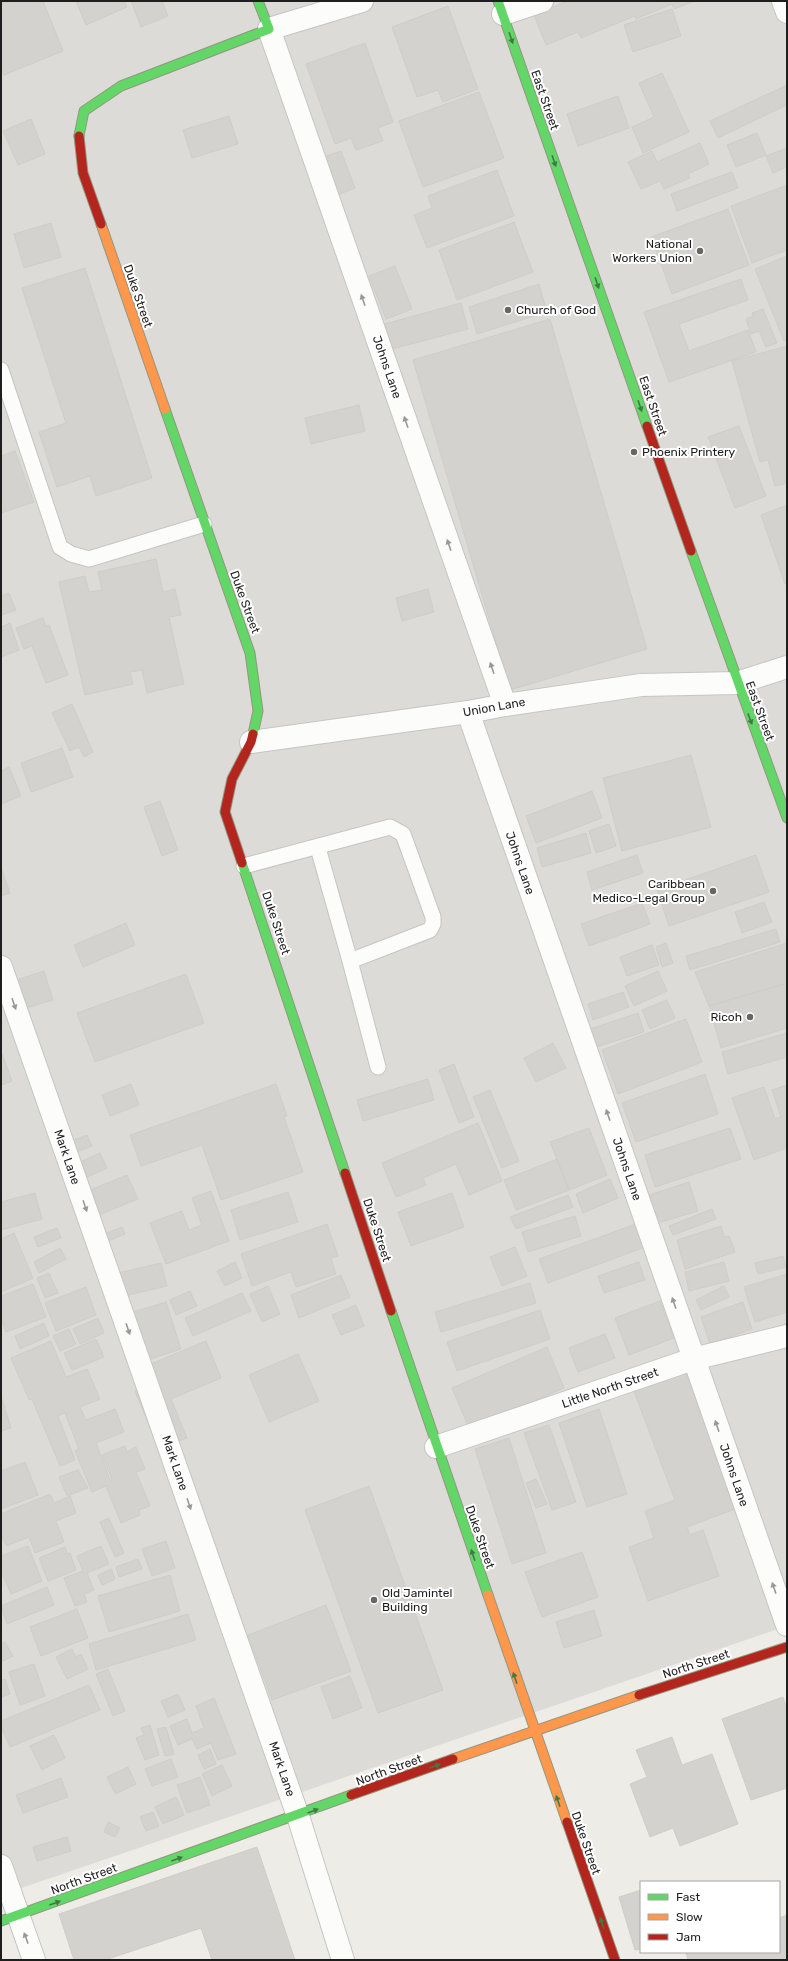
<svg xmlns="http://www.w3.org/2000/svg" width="788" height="1961" font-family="Rubik,sans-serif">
  <rect width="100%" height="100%" fill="#edece7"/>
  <path fill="#dcdbd8" d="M1,1H787V1626L1,1895Z"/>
  <path fill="#d4d2ce" stroke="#d0cdc8" d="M1,1H43L63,51L4,75L1,67Z
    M76,1H124L127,7L86,25Z
    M131,1H162L168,16L141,27Z
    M567,1H695L674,9L672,4L636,19L635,16L581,38L578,32L546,45L534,15Z
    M448,6L478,89L443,102L438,90L417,97L392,27Z
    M672,9L681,36L633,52L624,25Z
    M365,43L393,122L378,128L383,141L356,150L351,138L335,144L306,64Z
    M662,73L689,132L643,153L632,127L654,117L639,83Z
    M787,85V105L718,138L710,121Z
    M479,92L504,158L423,187L399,121Z
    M618,96L629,128L578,146L567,114Z
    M229,116L238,144L192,158L183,130Z
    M31,119L45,154L18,165L3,131Z
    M757,133L766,155L736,167L727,145Z
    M700,143L709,164L688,174L690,178L664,189L660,181L641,189L628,162L652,151L657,162Z
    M787,148V167L773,173L766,156Z
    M341,151L355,188L337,195L323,157Z
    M497,170L514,216L427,248L414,215L432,208L428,196Z
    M732,172L738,188L677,211L671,194Z
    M787,185V250L752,263L731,206Z
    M728,209L749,265L672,294L651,237Z
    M514,222L533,272L457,300L439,250Z
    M51,223L61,257L24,268L14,234Z
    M787,256V340L784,341L755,269Z
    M395,266L412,309L386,319L369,276Z
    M85,268L152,478L96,496L90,476L57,487L39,432L66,423L22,288Z
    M741,279L748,300L679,324L689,351L748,330L756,352L669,382L644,312Z
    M539,284L547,312L477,334L469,307Z
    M461,303L468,329L388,350L381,325Z
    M763,309L777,343L766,347L759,331L751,334L746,319L753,316L752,313Z
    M550,319L647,649L510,690L413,360Z
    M787,346V483L775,486L768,460L760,462L732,361Z
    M359,405L365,431L311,444L305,418Z
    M739,426L766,496L735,508L708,437Z
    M15,451L34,502L1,513V456Z
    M787,505V583L785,584L761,515Z
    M156,559L163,592L175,589L181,615L169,617L184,684L147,693L142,670L130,672L133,684L85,695L59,582L85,576L89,592L102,590L98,572Z
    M428,589L434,612L402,621L396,598Z
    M9,593L16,610L1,615V596Z
    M43,618L46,626L49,625L68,675L46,683L32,646L24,649L16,628Z
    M10,623L19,650L1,657V627Z
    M72,704L93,752L84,757L79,747L70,751L52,713Z
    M62,748L73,777L31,792L21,763Z
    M691,755L711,827L622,851L603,778Z
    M9,767L21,796L1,804V771Z
    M592,791L602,818L536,843L526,816Z
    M160,801L178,850L162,856L144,807Z
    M609,824L616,846L596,853L589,831Z
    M586,833L591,853L542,867L537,848Z
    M637,855L643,873L592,890L587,872Z
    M756,855L769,892L669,926L657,890Z
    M1,868L10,893L1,896Z
    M764,902L772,922L742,933L735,912Z
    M642,903L650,924L589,946L581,924Z
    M126,923L135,945L83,967L74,945Z
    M776,929L780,942L690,970L686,956Z
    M666,943L673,963L662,967L656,947Z
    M787,943V983L709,1006L695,972Z
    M652,945L659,965L627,976L620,957Z
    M44,971L53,1000L13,1012L4,984Z
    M658,971L667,991L634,1006L625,986Z
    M186,974L204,1023L95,1062L77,1013Z
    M787,983V1028L721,1048L709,1006Z
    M623,992L629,1007L593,1020L588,1004Z
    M667,1000L675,1018L650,1029L642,1010Z
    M638,1013L644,1032L596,1047L590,1029Z
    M686,1019L702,1062L618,1094L602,1050Z
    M787,1033V1057L728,1074L722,1052Z
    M553,1043L566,1068L536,1082L524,1058Z
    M2,1054L12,1081L1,1085V1054Z
    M454,1064L474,1117L459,1123L439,1070Z
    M705,1074L718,1114L636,1142L622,1103Z
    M428,1079L434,1100L363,1121L357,1100Z
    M131,1084L139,1105L110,1116L102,1095Z
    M276,1084L287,1116L284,1117L303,1172L221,1200L202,1145L141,1166L130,1135Z
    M787,1085V1148L754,1160L732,1098L764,1087L775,1119L781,1117L772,1090Z
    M490,1090L519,1161L502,1168L473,1097Z
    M478,1123L502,1181L469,1195L456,1164L423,1178L426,1185L396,1197L382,1163Z
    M589,1128L607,1175L569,1190L550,1142Z
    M730,1128L741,1159L655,1187L645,1155Z
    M87,1135L92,1146L61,1158L56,1147Z
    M100,1153L107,1168L70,1185L63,1170Z
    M557,1159L569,1190L516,1210L504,1180Z
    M127,1175L138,1199L84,1221L73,1197Z
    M610,1179L618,1198L583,1213L576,1194Z
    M689,1182L698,1211L658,1223L649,1195Z
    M211,1191L229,1241L166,1264L150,1223L182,1211L189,1230L202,1225L192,1198Z
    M288,1192L298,1222L240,1240L231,1210Z
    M35,1193L42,1219L1,1230V1202Z
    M452,1193L464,1227L411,1246L398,1212Z
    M568,1195L573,1207L516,1229L510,1217Z
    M712,1209L716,1219L673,1235L669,1226Z
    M575,1216L581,1236L528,1252L522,1232Z
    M327,1224L338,1256L331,1258L336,1274L296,1287L291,1272L252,1286L241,1254Z
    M636,1224L645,1247L548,1283L539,1259Z
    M721,1226L724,1237L729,1236L735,1252L685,1269L677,1240Z
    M122,1227L125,1234L103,1243L100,1236Z
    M57,1228L61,1238L38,1247L34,1237Z
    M14,1233L33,1278L1,1292V1239Z
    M515,1247L527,1276L502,1286L490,1257Z
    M60,1248L66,1259L39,1273L34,1262Z
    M783,1256L786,1267L758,1274L755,1263Z
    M235,1262L242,1278L225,1286L217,1271Z
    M639,1262L645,1280L604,1293L598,1276Z
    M724,1262L729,1281L689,1291L685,1272Z
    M161,1263L167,1286L107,1300L101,1277Z
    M49,1273L58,1293L45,1298L37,1278Z
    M787,1274V1312L755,1322L744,1287Z
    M341,1275L350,1297L299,1318L291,1295Z
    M530,1283L536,1303L441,1332L435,1312Z
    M33,1284L46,1317L6,1332L1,1318V1296Z
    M268,1286L280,1314L262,1322L250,1294Z
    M724,1286L729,1297L701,1310L696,1300Z
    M86,1287L96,1315L56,1331L45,1303Z
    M190,1291L197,1306L176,1315L170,1300Z
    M242,1293L251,1311L193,1336L185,1318Z
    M660,1301L674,1338L629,1355L615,1318Z
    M166,1302L181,1349L132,1365L117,1317Z
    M743,1302L752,1329L710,1344L701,1317Z
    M356,1305L364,1326L341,1335L332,1315Z
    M540,1310L550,1339L457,1371L447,1342Z
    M98,1318L104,1333L80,1344L73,1329Z
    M44,1323L49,1336L20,1349L15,1336Z
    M69,1329L76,1344L60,1351L53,1336Z
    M605,1334L615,1358L578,1372L569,1348Z
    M96,1339L104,1357L72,1370L64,1353Z
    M51,1341L66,1377L87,1369L100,1399L80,1407L86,1420L115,1409L124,1432L96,1443L110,1480L112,1479L102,1455L125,1446L127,1452L136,1447L145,1469L136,1472L150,1506L139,1510L140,1515L121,1523L106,1486L92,1492L75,1451L79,1449L65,1413L58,1416L75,1460L60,1466L32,1399L29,1400L11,1358Z
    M206,1341L221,1378L171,1399L187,1438L159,1449L135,1391L142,1388L134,1371Z
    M547,1347L564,1388L469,1428L452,1388Z
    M298,1354L319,1401L269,1422L249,1375Z
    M690,1371L740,1507L687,1527L690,1535L703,1530L719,1576L648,1601L629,1547L654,1538L645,1511L675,1500L634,1391Z
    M1,1396L11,1428L1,1431Z
    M599,1409L627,1494L587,1507L559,1423Z
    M549,1425L576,1502L552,1510L524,1433Z
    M509,1438L546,1553L512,1564L475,1449Z
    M25,1462L38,1495L1,1509V1471Z
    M78,1470L88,1488L67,1496L59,1477Z
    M536,1479L547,1504L536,1508L526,1483Z
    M369,1486L443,1690L378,1713L305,1510Z
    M50,1494L54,1503L70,1496L76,1513L56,1521L64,1542L35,1553L29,1537L6,1546L1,1534V1514Z
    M109,1518L124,1553L115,1557L100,1522Z
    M166,1541L175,1568L152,1576L142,1549Z
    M28,1546L42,1581L11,1594L1,1571V1556Z
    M101,1546L109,1564L87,1573L94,1590L84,1594L87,1602L75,1606L64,1578L83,1571L77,1556Z
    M65,1547L68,1554L70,1553L76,1570L48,1581L39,1558Z
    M582,1552L598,1597L542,1617L525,1572Z
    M138,1559L142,1569L119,1577L116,1567Z
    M111,1569L115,1579L102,1585L98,1575Z
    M170,1575L180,1611L109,1632L98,1596Z
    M47,1587L54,1605L7,1624L1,1606Z
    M326,1605L351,1671L272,1700L248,1635Z
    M77,1609L88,1638L41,1656L30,1627Z
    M594,1610L602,1636L564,1648L556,1622Z
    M188,1614L196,1640L96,1670L89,1644Z
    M5,1642L13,1656L1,1662V1644Z
    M72,1649L76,1657L81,1654L88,1669L67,1679L56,1657Z
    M34,1664L45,1696L20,1705L9,1672Z
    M108,1669L125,1711L113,1716L96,1674Z
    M350,1676L362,1708L333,1719L321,1687Z
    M5,1679L10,1694L1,1697V1680Z
    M89,1685L100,1710L10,1747L1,1727V1721Z
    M178,1694L185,1710L168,1717L161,1701Z
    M783,1697L787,1709V1788L751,1800L722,1719Z
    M214,1698L236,1754L218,1760L211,1743L197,1749L192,1739L178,1745L170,1726L187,1719L192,1733L204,1728L196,1706Z
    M150,1725L159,1755L145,1760L136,1738L144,1735L141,1728Z
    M166,1727L174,1754L165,1756L157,1729Z
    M54,1735L65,1758L42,1770L30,1746Z
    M672,1737L682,1765L712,1754L738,1824L680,1846L673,1828L650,1837L630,1784L647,1777L636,1750Z
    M210,1749L216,1764L204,1769L198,1755Z
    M171,1759L178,1777L152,1786L145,1769Z
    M222,1765L232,1786L212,1796L202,1774Z
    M128,1767L136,1784L115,1794L107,1777Z
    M200,1777L210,1805L187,1813L177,1785Z
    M61,1778L68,1797L23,1813L16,1795Z
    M176,1797L184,1815L163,1824L155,1807Z
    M153,1812L159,1826L146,1831L140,1817Z
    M108,1822L120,1828L115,1837L104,1832Z
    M67,1837L71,1851L37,1861L33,1847Z
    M257,1847L295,1960H212L201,1928L105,1960H74L59,1914Z
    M641,1890V1949L635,1950L619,1897Z
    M787,1915V1960H688L686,1952H779V1918Z"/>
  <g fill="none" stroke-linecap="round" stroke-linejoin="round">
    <defs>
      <path id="lane" d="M1,370L60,547L71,554L89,559L204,524
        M244,866L390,827L403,834L433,917V924L430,930L350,961L318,848
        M350,961L378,1067"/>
      <path id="street" d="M362,1L269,29L505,705
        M783,1L787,12
        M503,14L542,1
        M468,712L787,1625
        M251,742L468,712L505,705L641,685L737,683L787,667
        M1,967L298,1816L343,1960
        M436,1447L693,1359L787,1336
        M1,1866L34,1960"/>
      <path id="fast" d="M498,1L647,426
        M79,136L84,111L121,86L269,29L258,1
        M165,409L250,653L258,711L253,734
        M691,551L787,818
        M242,863L345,1173
        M391,1311L488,1595
        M1,1921L351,1795"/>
      <path id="slow" d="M101,224L165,409
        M488,1595L567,1822
        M453,1759L639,1695"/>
      <path id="jam" d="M79,136L83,173L101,224
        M647,426L691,551
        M242,863L225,812L232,779L251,742L253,734
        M345,1173L391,1311
        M639,1695L787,1647
        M351,1795L453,1759
        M567,1822L615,1960"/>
    </defs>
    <use href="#lane" stroke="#c5c5c3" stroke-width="17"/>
    <use href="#street" stroke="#c5c5c3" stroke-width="24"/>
    <use href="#fast" stroke="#93977f" stroke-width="11"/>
    <use href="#slow" stroke="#93977f" stroke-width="11"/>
    <use href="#jam" stroke="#93977f" stroke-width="11"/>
    <use href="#lane" stroke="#fcfcfb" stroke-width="15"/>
    <use href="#street" stroke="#fcfcfb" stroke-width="22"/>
    <use href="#fast" stroke="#63d668" stroke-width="9"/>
    <use href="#slow" stroke="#ff974d" stroke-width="9"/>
    <use href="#jam" stroke="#b3261e" stroke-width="9"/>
  </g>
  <defs><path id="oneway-solid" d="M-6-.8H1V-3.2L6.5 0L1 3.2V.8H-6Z"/></defs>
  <g fill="#407a43">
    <use href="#oneway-solid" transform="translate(511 38) rotate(71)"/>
    <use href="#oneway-solid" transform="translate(554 161) rotate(71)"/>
    <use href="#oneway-solid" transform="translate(597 283) rotate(71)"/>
    <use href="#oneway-solid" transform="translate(640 406) rotate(71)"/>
    <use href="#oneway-solid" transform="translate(750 719) rotate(70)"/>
    <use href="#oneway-solid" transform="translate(473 1555) rotate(-109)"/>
    <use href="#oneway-solid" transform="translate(515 1678) rotate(-109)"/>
    <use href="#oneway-solid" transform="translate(435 1766) rotate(-20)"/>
    <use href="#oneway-solid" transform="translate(558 1801) rotate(-109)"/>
    <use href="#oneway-solid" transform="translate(313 1811) rotate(-20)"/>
    <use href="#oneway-solid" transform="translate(177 1859) rotate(-20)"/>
    <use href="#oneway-solid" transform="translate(55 1903) rotate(-20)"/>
    <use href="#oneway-solid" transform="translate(602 1923) rotate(-109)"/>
  </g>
  <g fill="#989898">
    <use href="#oneway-solid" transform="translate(363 300) rotate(-109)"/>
    <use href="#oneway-solid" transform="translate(406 422) rotate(-109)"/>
    <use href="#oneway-solid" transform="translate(449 545) rotate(-109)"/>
    <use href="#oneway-solid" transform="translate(492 668) rotate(-109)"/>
    <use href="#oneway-solid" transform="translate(14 1004) rotate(71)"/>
    <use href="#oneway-solid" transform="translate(608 1115) rotate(-109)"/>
    <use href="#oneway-solid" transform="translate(85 1206) rotate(71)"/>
    <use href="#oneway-solid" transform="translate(674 1303) rotate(-109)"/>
    <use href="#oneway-solid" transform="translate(128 1329) rotate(71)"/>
    <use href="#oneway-solid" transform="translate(717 1426) rotate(-109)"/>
    <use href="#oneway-solid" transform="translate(189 1504) rotate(71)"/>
    <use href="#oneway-solid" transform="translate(774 1588) rotate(-109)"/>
    <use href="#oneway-solid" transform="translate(26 1938) rotate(-110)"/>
  </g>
  <g fill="#666664" stroke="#fff" stroke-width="1.5">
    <circle cx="700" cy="251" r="4"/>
    <circle cx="508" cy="310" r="4"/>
    <circle cx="634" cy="452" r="4"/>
    <circle cx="713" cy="891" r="4"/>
    <circle cx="750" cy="1017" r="4"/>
    <circle cx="374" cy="1600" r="4"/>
  </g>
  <g text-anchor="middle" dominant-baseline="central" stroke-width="4" stroke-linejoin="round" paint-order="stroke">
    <g font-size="12" fill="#1e1e1e" stroke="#fff">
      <text transform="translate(545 100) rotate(71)">East Street</text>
      <text transform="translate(138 296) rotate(71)">Duke Street</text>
      <text transform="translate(387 367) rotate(71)">Johns Lane</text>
      <text transform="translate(653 406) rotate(71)">East Street</text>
      <text transform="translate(245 602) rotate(70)">Duke Street</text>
      <text transform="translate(494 707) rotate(-10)">Union Lane</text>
      <text transform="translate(760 711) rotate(70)">East Street</text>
      <text transform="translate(520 863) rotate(71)">Johns Lane</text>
      <text transform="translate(276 923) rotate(72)">Duke Street</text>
      <text transform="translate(67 1157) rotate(71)">Mark Lane</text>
      <text transform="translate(627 1169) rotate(71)">Johns Lane</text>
      <text transform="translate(377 1230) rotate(72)">Duke Street</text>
      <text transform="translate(610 1388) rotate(-19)">Little North Street</text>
      <text transform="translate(175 1463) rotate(71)">Mark Lane</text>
      <text transform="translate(734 1475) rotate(71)">Johns Lane</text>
      <text transform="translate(480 1537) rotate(71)">Duke Street</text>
      <text transform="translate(696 1664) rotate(-18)">North Street</text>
      <text transform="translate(282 1769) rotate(71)">Mark Lane</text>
      <text transform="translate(389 1770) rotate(-20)">North Street</text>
      <text transform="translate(586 1843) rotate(71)">Duke Street</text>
      <text transform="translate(84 1879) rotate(-20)">North Street</text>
    </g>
    <g font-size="12" fill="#1e1e1e" stroke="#fff" text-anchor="end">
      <text x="692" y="244">National<tspan x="692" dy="14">Workers Union</tspan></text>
      <text x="516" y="310" text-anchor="start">Church of God</text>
      <text x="642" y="452" text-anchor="start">Phoenix Printery</text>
      <text x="705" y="884">Caribbean<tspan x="705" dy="14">Medico-Legal Group</tspan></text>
      <text x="742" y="1017">Ricoh</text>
      <text x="382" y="1593" text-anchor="start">Old Jamintel<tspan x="382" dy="14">Building</tspan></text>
    </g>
  </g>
  <rect width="788" height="1961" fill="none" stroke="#1e1e1e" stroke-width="4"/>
  <rect x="640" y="1881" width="140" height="72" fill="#ffffff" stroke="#a5a5a5"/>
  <rect x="648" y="1894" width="20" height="6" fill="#63d668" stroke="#a5a5a5"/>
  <text x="676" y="1901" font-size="12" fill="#1e1e1e">Fast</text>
  <rect x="648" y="1914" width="20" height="6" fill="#ff974d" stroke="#a5a5a5"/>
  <text x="676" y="1921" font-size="12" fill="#1e1e1e">Slow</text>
  <rect x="648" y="1934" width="20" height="6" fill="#b3261e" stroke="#a5a5a5"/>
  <text x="676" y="1941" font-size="12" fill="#1e1e1e">Jam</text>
</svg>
